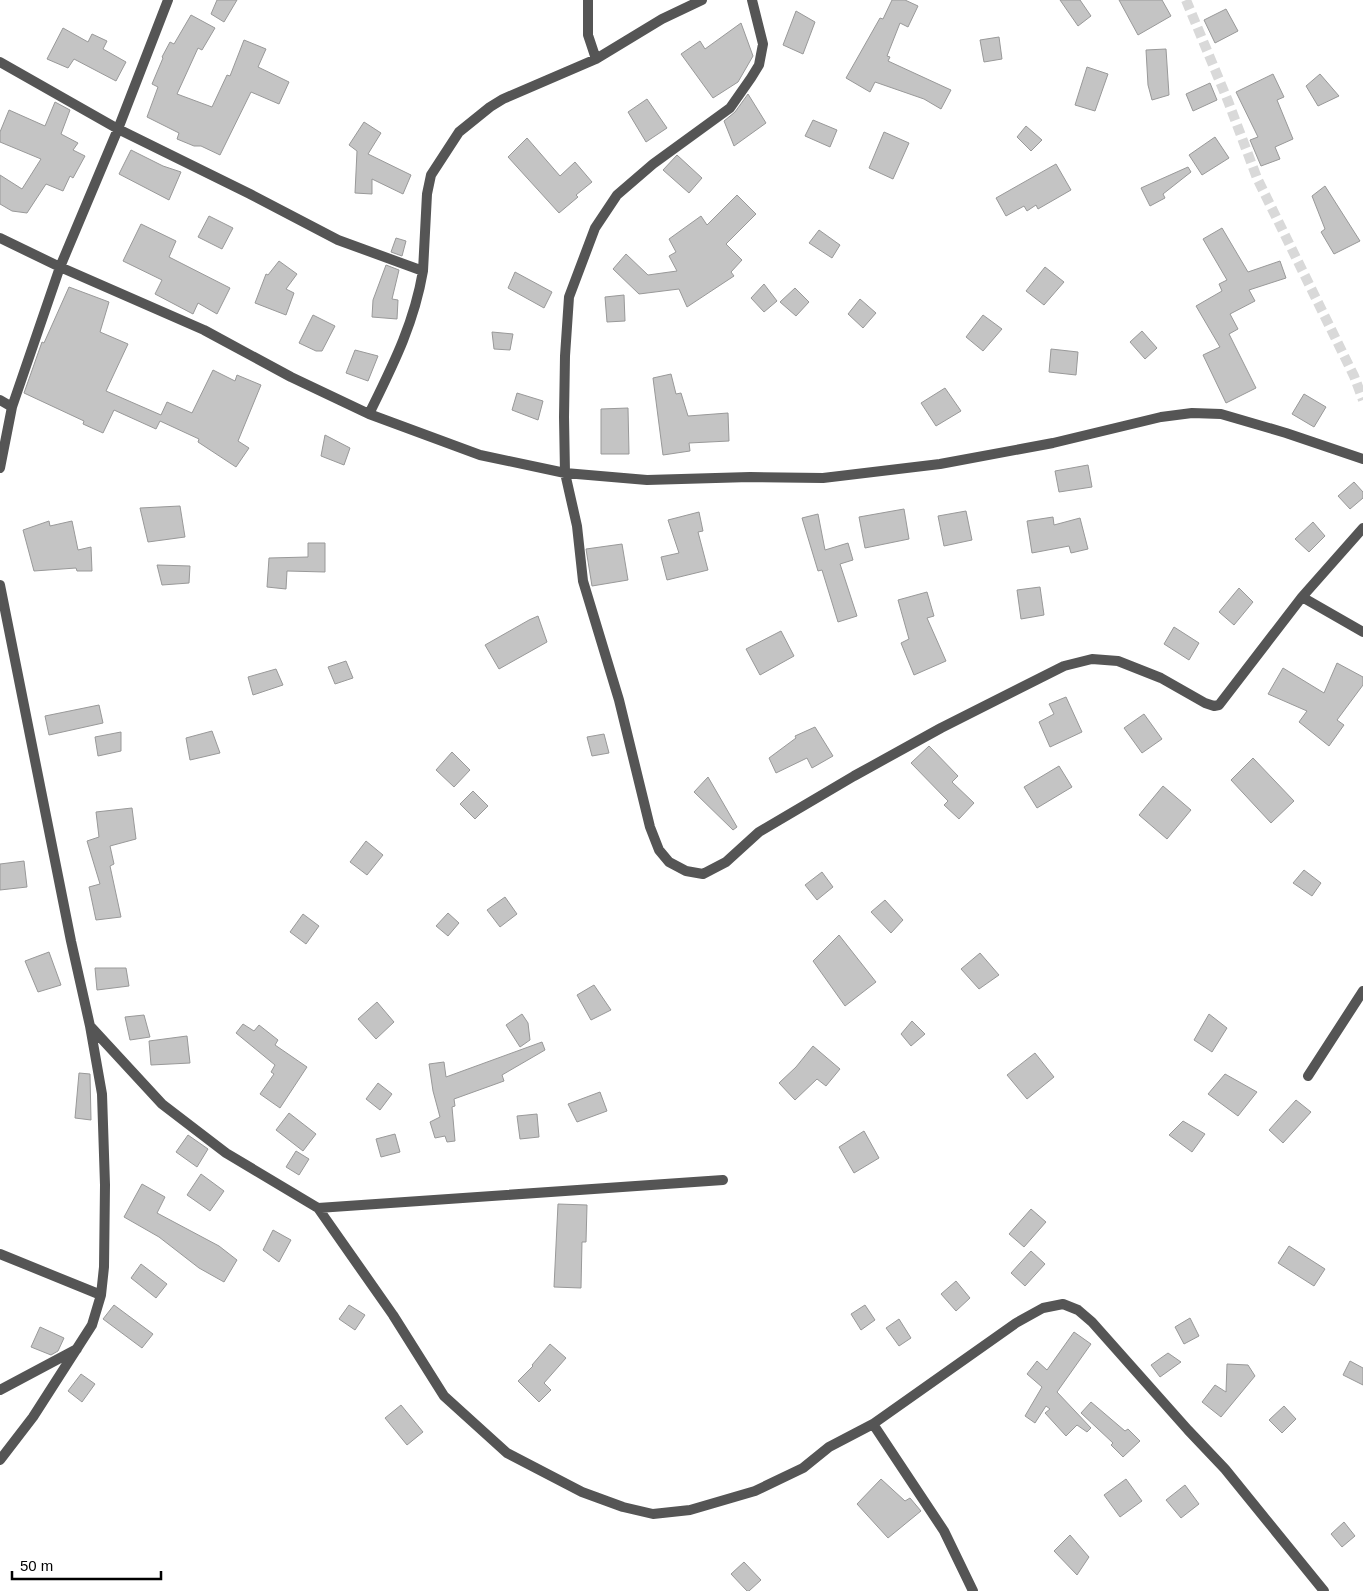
<svg xmlns="http://www.w3.org/2000/svg" width="1363" height="1591" font-family="Helvetica,sans-serif">
  <rect width="100%" height="100%" fill="#fff"/>
  <path fill="#c4c4c4" stroke="#999" d="M217,0H237L224,22L211,14Z
    M892,0H905L918,6L908,27L900,23L887,56L890,57L888,61L951,90L941,109L924,99L875,82L870,92L846,78L880,18L883,19Z
    M1060,0H1080L1091,16L1078,26Z
    M1119,0H1162L1171,16L1138,35Z
    M1226,9L1238,31L1215,43L1204,20Z
    M796,11L815,22L803,54L783,45Z
    M191,15L215,28L202,50L198,48L177,94L212,107L227,75L230,76L244,40L266,49L258,67L289,82L279,104L251,92L220,155L201,146H194L177,139L179,133L147,117L158,87L152,84L163,58L162,57L170,42L174,44Z
    M741,23L753,56L738,82L713,98L681,54L700,41L705,49Z
    M63,28L88,42L92,34L107,41L103,49L126,62L116,81L74,59L68,68L47,59Z
    M999,37L1002,59L984,62L980,40Z
    M1166,49L1169,95L1152,100L1148,85L1146,50Z
    M1087,67L1108,74L1095,111L1075,105Z
    M1273,74L1284,97L1277,100L1293,139L1275,147L1280,159L1261,166L1250,140L1258,137L1236,92Z
    M1320,74L1339,96L1318,106L1306,86Z
    M1210,83L1217,100L1193,111L1186,94Z
    M748,94L766,123L734,146L724,121L735,112Z
    M647,99L667,128L646,142L628,112Z
    M55,102L70,110L61,134L78,143L73,150L85,156L73,178L70,176L63,191L46,184L27,213L12,211L0,204V175L22,189L41,159L0,142V132L9,110L45,126Z
    M813,120L837,130L830,147L805,136Z
    M364,122L381,133L368,154L411,175L403,194L372,179V194L355,193L357,151L349,145Z
    M1026,126L1042,140L1031,151L1017,137Z
    M884,132L909,143L893,179L869,168Z
    M1215,137L1229,158L1202,175L1189,155Z
    M527,138L560,176L575,162L592,182L576,195L578,197L559,213L508,157Z
    M131,150L163,166L181,172L169,200L119,174Z
    M677,155L702,178L689,193L663,170Z
    M1056,164L1071,190L1038,209L1036,205L1027,211L1024,206L1006,216L996,198Z
    M1188,167L1191,172L1163,194L1165,198L1150,206L1141,188Z
    M1325,186L1360,241L1334,254L1321,232L1325,229L1312,196Z
    M737,195L756,214L726,244L742,260L731,272L734,276L687,307L679,289L639,294L613,269L626,254L648,275L677,271L669,256L676,252L669,239L701,216L707,225Z
    M209,216L233,228L222,249L198,237Z
    M141,224L176,241L169,257L230,288L217,314L198,303L193,314L155,294L162,280L123,261Z
    M1222,228L1248,272L1280,261L1286,278L1249,290L1255,301L1230,314L1238,329L1229,334L1256,388L1226,403L1203,355L1220,347L1196,306L1222,291L1219,284L1227,280L1203,239Z
    M819,230L840,245L832,258L809,243Z
    M396,238L406,241L402,256L391,252Z
    M279,261L297,274L286,289L294,293L286,315L255,303L266,274L268,275Z
    M386,265L399,270L392,299L398,300L397,319L372,317L373,300Z
    M1045,267L1064,282L1044,305L1026,291Z
    M515,272L552,292L544,308L508,288Z
    M764,284L777,301L764,312L751,298Z
    M69,287L109,302L100,332L128,344L106,391L161,415L167,402L192,413L213,370L235,381L237,375L261,385L238,441L249,448L236,467L198,442L199,439L160,421L156,429L114,410L103,433L83,424L84,421L24,393L42,342L44,343Z
    M795,288L809,302L796,316L780,302Z
    M624,295L625,321L607,322L605,297Z
    M860,299L876,313L863,328L848,314Z
    M313,315L335,326L322,351H316L299,343Z
    M983,315L1002,329L983,351L966,337Z
    M1142,331L1157,348L1145,359L1130,342Z
    M492,332L513,334L510,350L494,349Z
    M1051,349L1078,352L1076,375L1049,372Z
    M355,350L378,356L368,381L346,373Z
    M671,374L676,394L681,393L688,416L728,413L729,441L689,443L690,451L663,455L653,378Z
    M945,388L961,411L936,426L921,403Z
    M517,393L543,401L538,420L512,410Z
    M1304,394L1326,407L1314,427L1292,414Z
    M628,408L629,454H601V409Z
    M325,435L350,448L344,465L321,456Z
    M1088,465L1092,487L1059,492L1055,471Z
    M1354,482L1363,492V498L1350,509L1338,496Z
    M180,506L185,537L148,542L140,508Z
    M904,509L909,539L865,548L859,517Z
    M966,511L972,540L944,546L938,516Z
    M699,512L703,531L698,532L708,570L667,580L661,557L679,553L668,520Z
    M818,514L825,550L848,543L853,560L840,564L857,616L838,622L822,570L818,571L802,518Z
    M1053,517L1054,525L1080,518L1088,549L1071,553L1069,546L1032,553L1027,521Z
    M49,521L50,526L72,521L78,550L91,547L92,571H77L76,568L34,571L23,530Z
    M1313,522L1325,536L1309,552L1295,539Z
    M308,543H325V572L287,571L286,589L267,587L269,558L308,557Z
    M622,544L628,580L592,586L586,549Z
    M157,565L190,566L189,583L162,585Z
    M1040,587L1044,615L1021,619L1017,590Z
    M1239,588L1253,602L1234,625L1219,612Z
    M927,592L934,616L927,618L946,661L914,675L901,643L909,639L898,600Z
    M538,616L547,642L499,669L485,645L529,620Z
    M1174,627L1199,643L1189,660L1164,644Z
    M781,631L794,656L760,675L746,649Z
    M346,661L353,678L335,684L328,667Z
    M1337,663L1363,677V685L1337,720L1344,725L1329,746L1299,722L1307,711L1268,694L1283,668L1324,693Z
    M276,669L283,685L253,695L248,677Z
    M1066,697L1082,732L1050,747L1039,722L1054,714L1049,704Z
    M99,705L103,723L49,735L45,716Z
    M1144,714L1162,739L1142,753L1124,728Z
    M815,727L833,756L812,768L807,758L776,773L769,758L796,738L795,736Z
    M212,731L220,753L190,760L186,738Z
    M121,732V751L98,756L95,737Z
    M604,734L609,753L592,756L587,737Z
    M929,746L958,776L952,782L974,803L959,819L944,805L948,801L911,763Z
    M452,752L470,770L454,787L436,770Z
    M1253,758L1294,801L1271,823L1231,780Z
    M1059,766L1072,787L1037,808L1024,787Z
    M708,777L737,827L733,830L694,792Z
    M1163,786L1191,810L1167,839L1139,815Z
    M473,791L488,806L475,819L460,804Z
    M132,808L136,839L110,846L114,864L110,866L121,917L96,920L89,887L100,884L87,841L99,837L96,812Z
    M366,841L383,855L367,875L350,862Z
    M24,861L27,887L0,890V864Z
    M1304,870L1321,883L1312,896L1293,883Z
    M822,872L833,887L817,900L805,885Z
    M505,897L517,914L500,927L487,910Z
    M885,900L903,920L891,933L871,912Z
    M448,913L459,923L448,936L436,926Z
    M303,914L319,926L306,944L290,932Z
    M839,935L876,982L845,1006L813,961Z
    M49,952L61,985L38,992L25,961Z
    M980,953L999,975L979,989L961,969Z
    M95,968H126L129,986L97,990Z
    M594,985L611,1010L591,1020L577,995Z
    M377,1002L394,1022L376,1039L358,1019Z
    M522,1014L528,1023L530,1040L520,1047L506,1025Z
    M1209,1014L1227,1028L1212,1052L1194,1040Z
    M144,1015L150,1037L130,1040L125,1017Z
    M912,1021L925,1034L911,1046L901,1034Z
    M243,1024L254,1031L259,1025L278,1040L275,1045L307,1067L280,1108L260,1094L274,1074L271,1072L275,1065L236,1033Z
    M187,1036L190,1063L151,1065L149,1041Z
    M542,1042L545,1050L502,1075L504,1081L454,1099L455,1106L452,1107L455,1141L447,1142L445,1136L435,1138L430,1122L440,1117L433,1091L429,1064L444,1062L446,1077Z
    M813,1046L840,1069L826,1086L817,1079L795,1100L779,1083L796,1067Z
    M1035,1053L1054,1077L1027,1099L1007,1075Z
    M79,1073L90,1074L91,1120L75,1118Z
    M1225,1074L1257,1092L1238,1116L1208,1094Z
    M378,1083L392,1094L380,1110L366,1099Z
    M600,1092L607,1111L577,1122L568,1104Z
    M1296,1100L1311,1112L1283,1143L1269,1130Z
    M289,1113L316,1134L303,1151L276,1130Z
    M537,1114L539,1137L520,1139L517,1116Z
    M1183,1121L1205,1134L1192,1152L1169,1135Z
    M864,1131L879,1158L854,1173L839,1147Z
    M395,1134L400,1152L381,1157L376,1139Z
    M188,1135L208,1149L197,1167L176,1152Z
    M296,1151L309,1159L299,1175L286,1167Z
    M201,1174L224,1191L210,1211L187,1195Z
    M142,1184L165,1197L157,1213L219,1246L237,1260L224,1282L199,1268L159,1237L124,1217Z
    M558,1204L587,1205L586,1242H582L581,1288L554,1287Z
    M1031,1209L1046,1222L1024,1247L1009,1234Z
    M273,1230L291,1240L279,1262L263,1250Z
    M1289,1246L1325,1269L1314,1286L1278,1263Z
    M1031,1251L1045,1264L1025,1286L1011,1273Z
    M141,1264L167,1284L156,1298L131,1278Z
    M956,1281L970,1298L956,1311L941,1294Z
    M114,1305L153,1334L142,1348L103,1319Z
    M349,1305L365,1315L355,1330L339,1319Z
    M865,1305L875,1320L861,1330L851,1314Z
    M1190,1318L1199,1336L1184,1344L1175,1327Z
    M899,1319L911,1338L899,1346L886,1328Z
    M40,1327L64,1338L58,1351L51,1355L31,1347Z
    M1074,1332L1091,1344L1057,1392L1091,1428L1087,1432L1077,1425L1066,1436L1045,1413L1050,1409L1046,1406L1035,1423L1025,1416L1042,1387L1027,1374L1037,1361L1047,1370Z
    M550,1344L566,1358L544,1383L551,1390L539,1402L518,1381L533,1366L532,1365Z
    M1168,1353L1181,1362L1160,1377L1151,1365Z
    M1350,1361L1363,1368V1385L1343,1375Z
    M1227,1364L1248,1365L1255,1376L1221,1417L1202,1402L1215,1385L1226,1392Z
    M81,1374L95,1384L82,1402L68,1391Z
    M1091,1402L1125,1431L1128,1429L1140,1441L1123,1457L1111,1445L1113,1443L1081,1413Z
    M401,1405L423,1432L407,1445L385,1418Z
    M1284,1406L1296,1419L1282,1433L1269,1420Z
    M881,1479L905,1501L910,1498L921,1511L888,1538L857,1504Z
    M1126,1479L1142,1501L1120,1517L1104,1495Z
    M1185,1485L1199,1504L1181,1518L1166,1500Z
    M1344,1522L1355,1536L1342,1547L1331,1534Z
    M1070,1535L1089,1557L1077,1575L1054,1551Z
    M744,1562L761,1580L749,1591H747L731,1574Z"/>
  <g fill="none" stroke-linecap="round" stroke-linejoin="round">
    <path stroke="#d9d9d9" stroke-width="10" stroke-dasharray="10 5" stroke-linecap="butt" d="M1186,0L1228,101L1257,178L1354,376L1363,400"/>
    <path stroke="#555" stroke-width="10" d="M588,0V35L596,59
      M752,0L763,44L759,65L751,78L730,108L653,164L617,195L595,228L569,297L565,356L564,417L565,473L577,526L583,581L619,700L650,827L659,850L669,862L686,871L703,874L726,862L759,832L854,776L941,728L1064,666L1092,659L1118,661L1161,678L1205,703L1214,706L1219,705L1302,597L1363,528
      M0,62L118,129L250,194L338,240L423,271C414,324 393,365 369,414
      M0,238L60,267L204,330L291,377L369,414L480,455L565,473L647,480L750,477L823,478L940,464L1053,443L1161,417L1192,413L1221,414L1286,433L1363,459
      M423,271L427,194L431,175L459,132L490,107L503,99L596,59L662,19L702,0
      M0,400L12,407
      M0,468L12,407L60,267L118,129L168,0
      M0,585L71,941L90,1026L102,1094L105,1185L104,1267L101,1295L92,1325L33,1417L0,1460
      M1302,597L1363,632
      M90,1026L162,1104L226,1153L318,1208L393,1315L444,1396L507,1453L582,1492L623,1507L653,1514L690,1510L755,1491L803,1468L829,1447L873,1424L1016,1323L1043,1308L1063,1304L1078,1310L1092,1322L1188,1430L1225,1469L1324,1591
      M1308,1076L1363,991
      M318,1208L723,1180
      M0,1254L101,1295
      M0,1390L77,1349
      M873,1424L944,1531L973,1591"/>
  </g>
  <path d="M12 1571v8h149v-8" fill="none" stroke="#000000" stroke-width="2.5"/>
  <text x="20" y="1571" font-size="15" fill="#000000" stroke="#ffffff" stroke-width="4" paint-order="stroke">50 m</text>
</svg>
